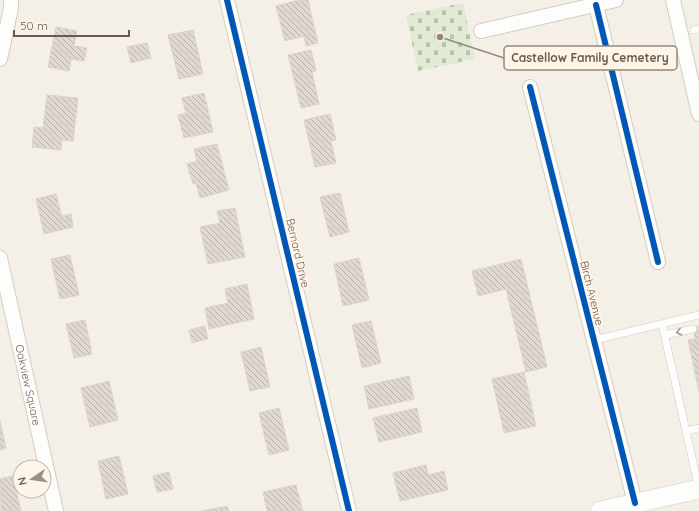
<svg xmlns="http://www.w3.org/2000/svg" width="699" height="511" font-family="Quicksand,sans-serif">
  <defs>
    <pattern id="cemetery-stones" width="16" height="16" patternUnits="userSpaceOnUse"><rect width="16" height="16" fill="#e0ead4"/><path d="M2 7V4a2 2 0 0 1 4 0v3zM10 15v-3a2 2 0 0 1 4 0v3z" fill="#bac1ae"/></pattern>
    <pattern id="building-back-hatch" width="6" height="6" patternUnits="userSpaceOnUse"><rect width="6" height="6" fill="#e0d8d1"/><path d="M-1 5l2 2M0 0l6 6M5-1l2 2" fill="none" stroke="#bab2ac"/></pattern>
  </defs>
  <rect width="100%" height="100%" fill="#f4f0e8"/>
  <path fill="url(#cemetery-stones)" d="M463,3L475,59L418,71L406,15Z"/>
  <path fill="url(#building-back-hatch)" stroke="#dcd3cb" d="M299,0H308L318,43L306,46L304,36L285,41L276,6Z
    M56,27L77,31L74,46L87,48L84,61L71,59L69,71L48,67Z
    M193,30L203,74L179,79L168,35Z
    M147,43L151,58L131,63L127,47Z
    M311,50L316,71L312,72L319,104L301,108L288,55Z
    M204,93L213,132L184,138L178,115L186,113L182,98Z
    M47,95L78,98L73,141L62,140L61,150L32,147L34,127L43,128Z
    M330,114L336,140L331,141L336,163L315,167L304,120Z
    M217,144L229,190L200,198L196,183L193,184L187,164L197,161L194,149Z
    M340,193L349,232L330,237L320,197Z
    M56,194L62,216L71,214L73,227L44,234L36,199Z
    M235,208L245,257L208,264L200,227L220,223L217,211Z
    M70,255L79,295L60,299L51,259Z
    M359,258L369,300L343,306L334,264Z
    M521,259L547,367L526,372L506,289L478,296L472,271Z
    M247,284L254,319L209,329L205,308L228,303L225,289Z
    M85,320L92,354L74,358L66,324Z
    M371,321L381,363L362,368L352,325Z
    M205,326L208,339L192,343L189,330Z
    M699,326V392L688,340L695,339L693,327Z
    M261,347L270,387L250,391L241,352Z
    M524,372L536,426L504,433L492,379Z
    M409,376L414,399L369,409L364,386Z
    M109,381L118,420L90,427L81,388Z
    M279,408L289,450L269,455L259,413Z
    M417,408L422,432L379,442L373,418Z
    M0,421L6,448L0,450Z
    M119,456L128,494L106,499L98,461Z
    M426,465L428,475L444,471L448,490L400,501L393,473Z
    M169,472L173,489L157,492L153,476Z
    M13,476L21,511H1L0,479Z
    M296,485L303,511H267L263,492Z
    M227,506L229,511H202Z"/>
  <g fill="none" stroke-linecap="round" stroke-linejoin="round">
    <defs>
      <path id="lane" d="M694,30L699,29
        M662,324L686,431L699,428
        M665,335L693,329
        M594,340L699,315
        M686,431L699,489"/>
      <g id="street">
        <path d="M227,0L349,511"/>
        <path d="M673,0L699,114"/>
        <path d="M596,5L658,262"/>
        <path d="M481,31L616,0"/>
        <path d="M0,59L11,8V0"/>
        <path d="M530,87L635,503"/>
        <path id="s1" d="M0,258L56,511"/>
      </g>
      <path id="secondary" d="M600,511L699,489"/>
    </defs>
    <use href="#lane" stroke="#d2ccc5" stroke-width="8"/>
    <use href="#street" stroke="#d2ccc5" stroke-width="16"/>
    <use href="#secondary" stroke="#d2ccc4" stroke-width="20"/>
    <use href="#lane" stroke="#fdfdfc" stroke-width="7"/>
    <use href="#street" stroke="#fdfdfc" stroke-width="14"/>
    <use href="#secondary" stroke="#fdfdfc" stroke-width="19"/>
    <defs>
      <path id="cycleway" d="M227,0L349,511
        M596,5L658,262
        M530,87L635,503"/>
    </defs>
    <use href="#cycleway" stroke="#fdf5e8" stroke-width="8"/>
    <use href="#cycleway" stroke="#0057b8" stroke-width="6"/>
  </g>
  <defs><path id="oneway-chevron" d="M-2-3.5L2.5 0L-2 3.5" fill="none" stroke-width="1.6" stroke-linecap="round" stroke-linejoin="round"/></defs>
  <use stroke="#a79b92" href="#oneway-chevron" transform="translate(679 332) rotate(167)"/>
  <g text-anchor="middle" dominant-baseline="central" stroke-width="3.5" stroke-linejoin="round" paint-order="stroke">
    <g font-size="11" fill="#6e594c" stroke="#fdf5e8">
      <text transform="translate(298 253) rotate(77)">Bernard Drive</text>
      <text transform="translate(592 293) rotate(76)">Birch Avenue</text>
      <text stroke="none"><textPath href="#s1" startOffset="130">Oakview Square</textPath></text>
    </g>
  </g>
  <path fill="none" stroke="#96867b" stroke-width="1.5" d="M440 37L504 58"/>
  <circle fill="#96867b" stroke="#fdf5e8" stroke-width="1.5" cx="440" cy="37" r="4"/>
  <rect fill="#fdf5e8" stroke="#96867b" stroke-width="1.5" x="504" y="46" width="173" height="24" rx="4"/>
  <g font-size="12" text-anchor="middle" font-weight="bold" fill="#6e594c">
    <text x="590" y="62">Castellow Family Cemetery</text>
  </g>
  <g transform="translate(32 479) rotate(257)"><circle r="19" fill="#fdf5e8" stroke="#c4b7aa"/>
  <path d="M0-3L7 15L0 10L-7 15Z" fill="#9d8e83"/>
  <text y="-6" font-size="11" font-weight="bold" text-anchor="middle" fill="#6e594c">N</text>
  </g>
  <path d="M14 30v6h115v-6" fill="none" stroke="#6e594c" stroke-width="2"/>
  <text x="20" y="30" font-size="12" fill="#6e594c" stroke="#fdf5e8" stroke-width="3" paint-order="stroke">50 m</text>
</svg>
